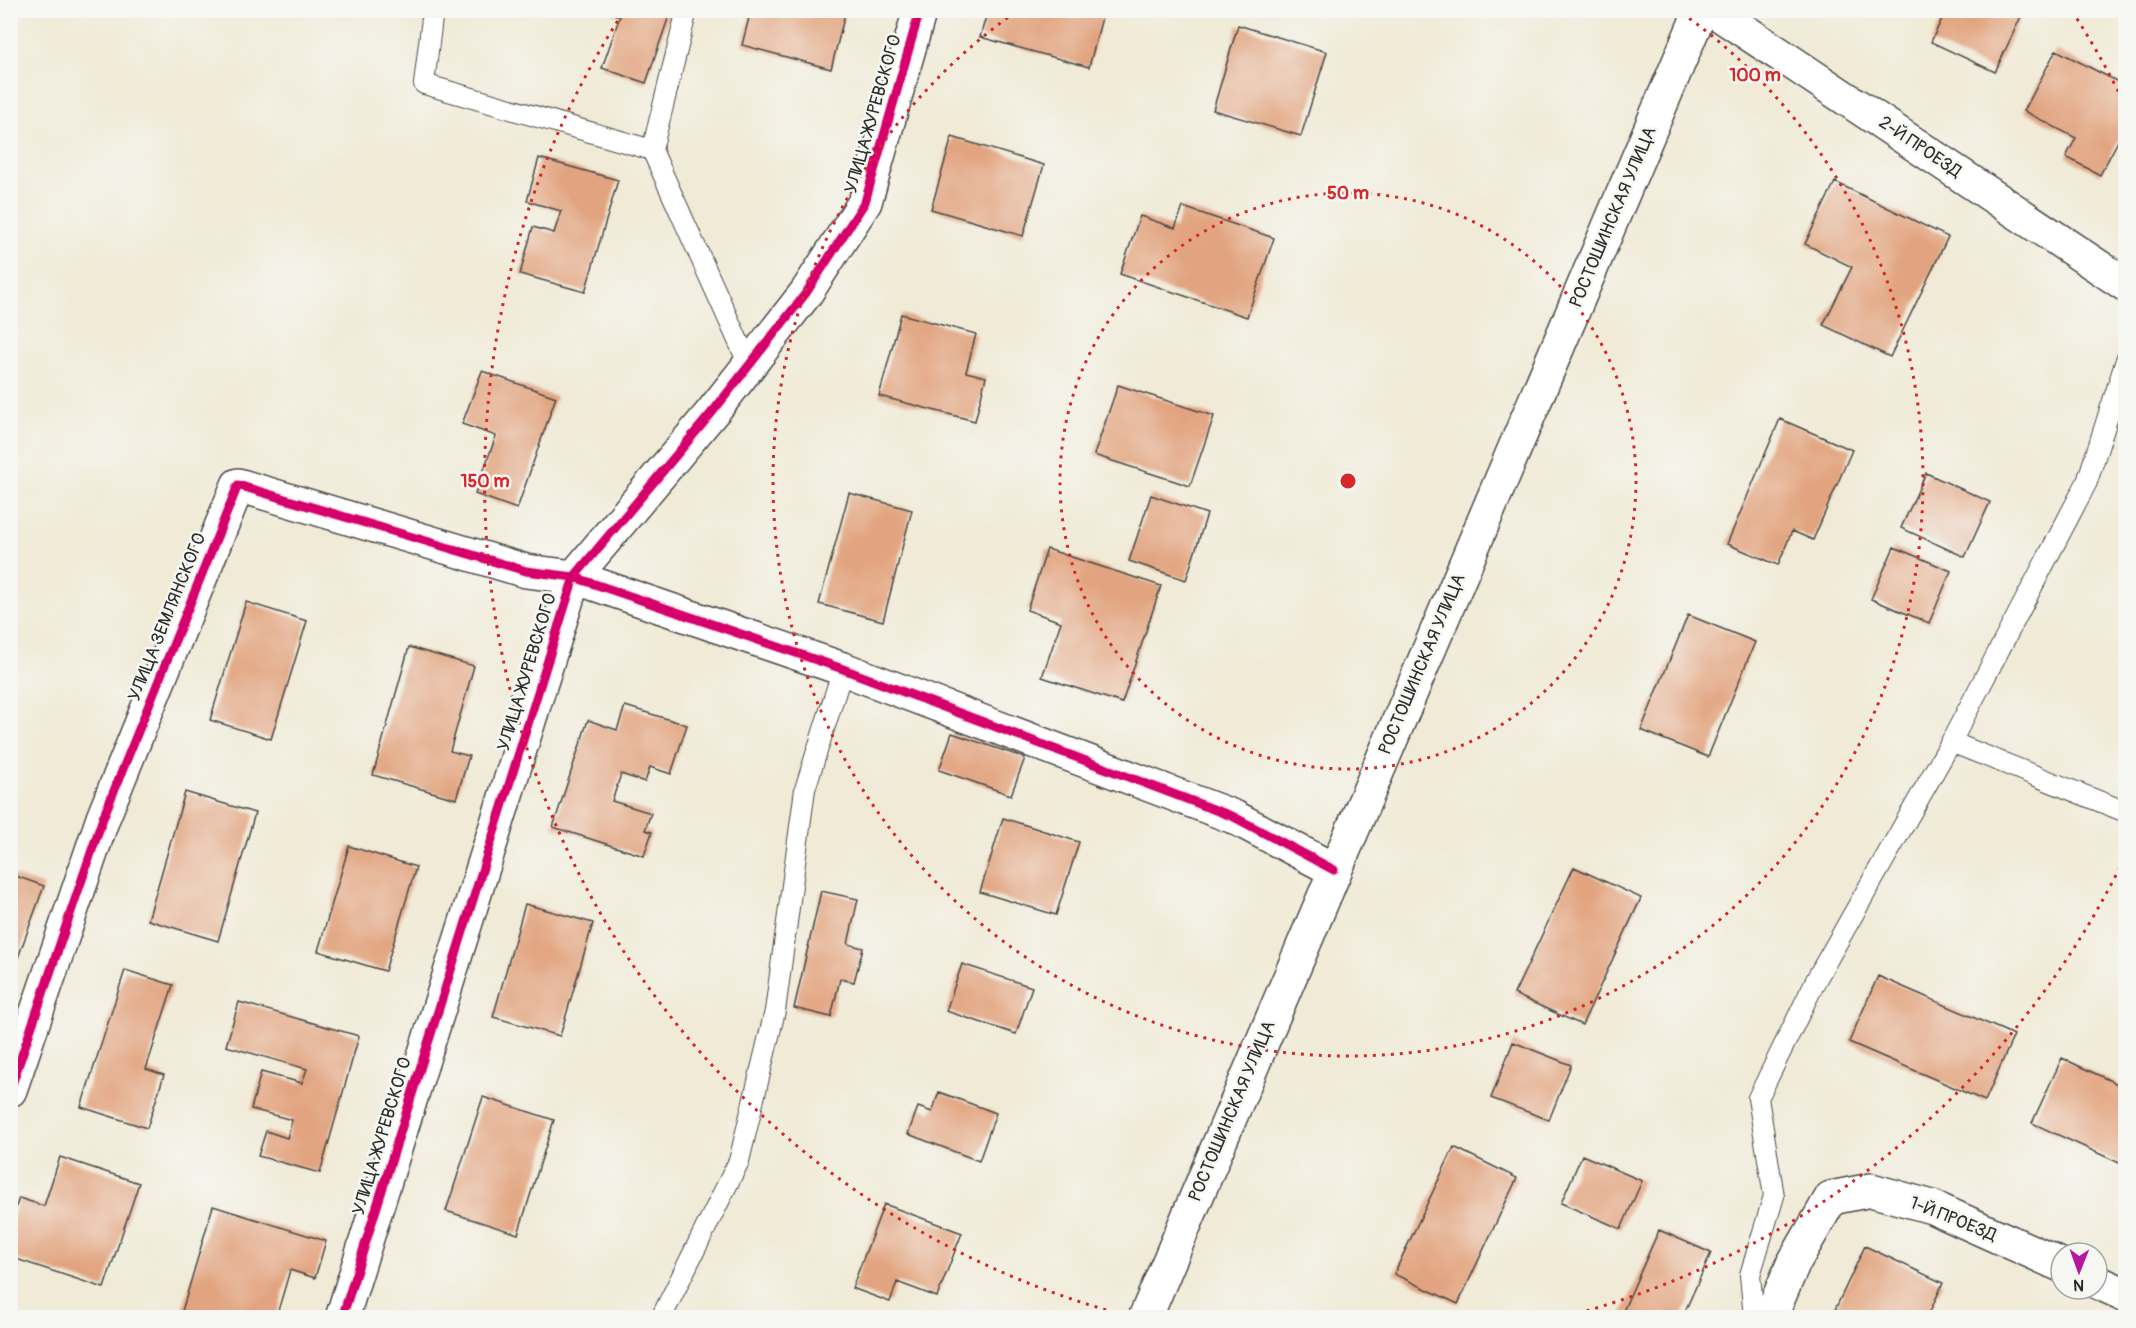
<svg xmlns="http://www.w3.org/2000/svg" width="2136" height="1328" font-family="Pangolin,sans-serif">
  <rect width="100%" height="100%" fill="#f6f6f2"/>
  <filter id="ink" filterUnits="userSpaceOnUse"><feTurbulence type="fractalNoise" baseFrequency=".0167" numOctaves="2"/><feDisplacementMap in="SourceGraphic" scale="12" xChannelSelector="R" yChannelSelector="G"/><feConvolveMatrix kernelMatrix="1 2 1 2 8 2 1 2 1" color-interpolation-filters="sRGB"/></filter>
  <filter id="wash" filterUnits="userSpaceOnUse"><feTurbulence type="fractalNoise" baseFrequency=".008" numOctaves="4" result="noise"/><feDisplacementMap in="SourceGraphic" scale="24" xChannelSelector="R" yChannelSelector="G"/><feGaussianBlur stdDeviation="1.35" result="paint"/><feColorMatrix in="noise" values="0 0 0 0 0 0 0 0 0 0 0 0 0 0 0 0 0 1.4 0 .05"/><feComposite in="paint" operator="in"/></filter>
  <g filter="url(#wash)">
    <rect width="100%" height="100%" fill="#f0ead6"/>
    <g id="blocks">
      <path fill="#e2a480" d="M605,10H671L646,83L602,68L620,16Z
        M751,10H846L831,69L742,45Z
        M988,10H1104L1089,67L980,37Z
        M1946,10H2024L1995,72L1931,42Z
        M1238,25L1327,52L1301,136L1213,110Z
        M2056,50L2126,86V126L2100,175L2066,157L2076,138L2024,111Z
        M952,137L1044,165L1023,236L931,209Z
        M539,158L618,180L585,292L520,274L533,227L554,233L561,211L527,201Z
        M1835,182L1948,237L1890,357L1823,325L1852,267L1805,244Z
        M1183,207L1274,238L1247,317L1120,274L1140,216L1175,228Z
        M901,314L976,334L966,372L986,377L975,421L879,396Z
        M482,371L556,397L517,509L475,494L496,436L462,424Z
        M1118,385L1214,416L1190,486L1094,455Z
        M1780,419L1852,450L1813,540L1792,531L1778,565L1727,544Z
        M1926,473L1990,502L1965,557L1901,528Z
        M849,493L912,510L883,621L819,604Z
        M1151,495L1207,514L1186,580L1129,561Z
        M1894,547L1951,571L1929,623L1871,599Z
        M1047,549L1161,586L1122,703L1042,677L1061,622L1027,610Z
        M246,602L307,621L271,739L210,720Z
        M1688,615L1755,642L1708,757L1641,730Z
        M409,647L474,666L450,751L469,756L456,799L373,775Z
        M625,706L687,725L671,774L650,767L645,782L621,774L612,801L651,813L645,830L652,832L644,856L553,827L588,720L617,730Z
        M952,733L1025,758L1011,795L939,770Z
        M185,792L255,813L218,941L148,920Z
        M1003,818L1079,842L1056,915L980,892Z
        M349,846L416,867L385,971L318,951Z
        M1574,867L1641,898L1582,1025L1514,994Z
        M10,874L44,886L11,977H10Z
        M821,891L858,899L848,944L863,948L854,982L840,979L831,1017L794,1008Z
        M525,904L593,923L560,1036L493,1017Z
        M962,964L1032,987L1016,1034L946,1011Z
        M125,970L173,985L146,1069L164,1075L147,1128L81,1107Z
        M1878,976L2014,1035L1985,1101L1849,1042Z
        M239,1002L359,1036L320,1173L258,1156L266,1131L287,1138L292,1120L251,1109L261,1072L302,1083L307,1069L226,1046Z
        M1513,1042L1571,1065L1549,1120L1491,1098Z
        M2062,1058L2126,1088V1166L2032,1123Z
        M939,1092L996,1113L979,1161L908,1134L918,1107L932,1112Z
        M483,1097L554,1120L518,1234L446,1211Z
        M1454,1147L1517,1178L1458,1304L1394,1274Z
        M1582,1155L1642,1181L1621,1229L1561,1203Z
        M60,1157L139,1183L104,1288L10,1257V1223L19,1198L44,1206Z
        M884,1204L962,1233L937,1297L897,1282L890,1302L852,1288Z
        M213,1206L326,1241L315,1278L290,1270L276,1318H180Z
        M1659,1230L1711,1253L1682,1318H1620Z
        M1865,1246L1943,1283L1927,1318L1832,1316Z
        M413,1313L427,1317V1318H412Z"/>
    </g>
  </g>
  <g filter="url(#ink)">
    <use href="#blocks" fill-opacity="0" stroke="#494845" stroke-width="1.5"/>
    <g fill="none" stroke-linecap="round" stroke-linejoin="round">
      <defs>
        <path id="service" d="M433,10L424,84L652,150L749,365
          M652,150L687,10
          M1951,742L2126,812
          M661,1318L739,1161L775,1011L805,789L843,669
          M1754,1318L1750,1275L1774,1196L1758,1098L1817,978L1951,742L2087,482L2126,360"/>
        <path id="minor" d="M1713,10L2126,285
          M10,1090L103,818L238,485L526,571L574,577L843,669L1234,817L1334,870
          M2097,1282L2126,1295
          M342,1318L574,577L714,410L806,293L865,202L920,10
          M1770,1318L1793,1264L1831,1198L1871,1190L1932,1207L2061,1265"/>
        <path id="secondary" d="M1145,1318L1701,10"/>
      </defs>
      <use href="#service" stroke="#494845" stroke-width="22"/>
      <use href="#minor" stroke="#494845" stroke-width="36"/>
      <use href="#secondary" stroke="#494845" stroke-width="36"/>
      <use href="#service" stroke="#fff" stroke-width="20"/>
      <use href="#minor" stroke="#fff" stroke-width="33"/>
      <use href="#secondary" stroke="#fff" stroke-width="33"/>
      <defs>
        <path id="cycleway" d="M10,1090L103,818L238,485L526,571L574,577L843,669L1234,817L1334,870
          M342,1318L574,577L714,410L806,293L865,202L920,10"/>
      </defs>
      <use href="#cycleway" stroke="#f6f6f2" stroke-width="13"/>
      <use href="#cycleway" stroke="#d6006c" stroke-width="9"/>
    </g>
  </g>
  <g fill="none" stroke="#d62828" stroke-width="3" stroke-dasharray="3 6">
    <circle cx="1348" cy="481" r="288"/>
    <path d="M1682 13A575 575 0 1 1 1014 13"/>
    <path d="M2124 859A863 863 0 0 1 1564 1317M1132 1317A863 863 0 0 1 624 11M2072 11A863 863 0 0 1 2124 103"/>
  </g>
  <g text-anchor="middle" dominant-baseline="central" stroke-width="5" stroke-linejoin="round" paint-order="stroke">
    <g font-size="18" fill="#2b2b2b" stroke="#f6f6f2">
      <text transform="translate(873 114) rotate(-74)">УЛИЦА ЖУРЕВСКОГО</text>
      <text transform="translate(1920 147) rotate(34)">2-Й ПРОЕЗД</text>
      <text transform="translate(1613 217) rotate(-67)">РОСТОШИНСКАЯ УЛИЦА</text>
      <text transform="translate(167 617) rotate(-68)">УЛИЦА ЗЕМЛЯНСКОГО</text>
      <text transform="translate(1422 664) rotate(-67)">РОСТОШИНСКАЯ УЛИЦА</text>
      <text transform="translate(527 672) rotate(-73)">УЛИЦА ЖУРЕВСКОГО</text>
      <text transform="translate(1232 1111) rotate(-67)">РОСТОШИНСКАЯ УЛИЦА</text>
      <text transform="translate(382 1136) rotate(-73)">УЛИЦА ЖУРЕВСКОГО</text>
      <text transform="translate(1953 1219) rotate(22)">1-Й ПРОЕЗД</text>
    </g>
  </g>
  <circle cx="1348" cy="481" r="9" fill="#d62828" stroke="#f6f6f2" stroke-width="3"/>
  <g font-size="18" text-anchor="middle" font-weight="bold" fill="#d62828" stroke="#f6f6f2" stroke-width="5" stroke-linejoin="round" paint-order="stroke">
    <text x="1755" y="81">100 m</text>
    <text x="1348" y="199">50 m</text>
    <text x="485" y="487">150 m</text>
  </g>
  <rect width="2136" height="1328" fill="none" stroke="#f6f6f2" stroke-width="36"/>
  <g transform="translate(2079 1271) rotate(181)"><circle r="28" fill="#f6f6f2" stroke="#a5a5a2" stroke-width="1.5"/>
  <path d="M0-4.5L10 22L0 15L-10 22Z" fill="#b5179e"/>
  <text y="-9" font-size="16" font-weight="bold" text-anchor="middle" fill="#2b2b2b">N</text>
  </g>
</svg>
